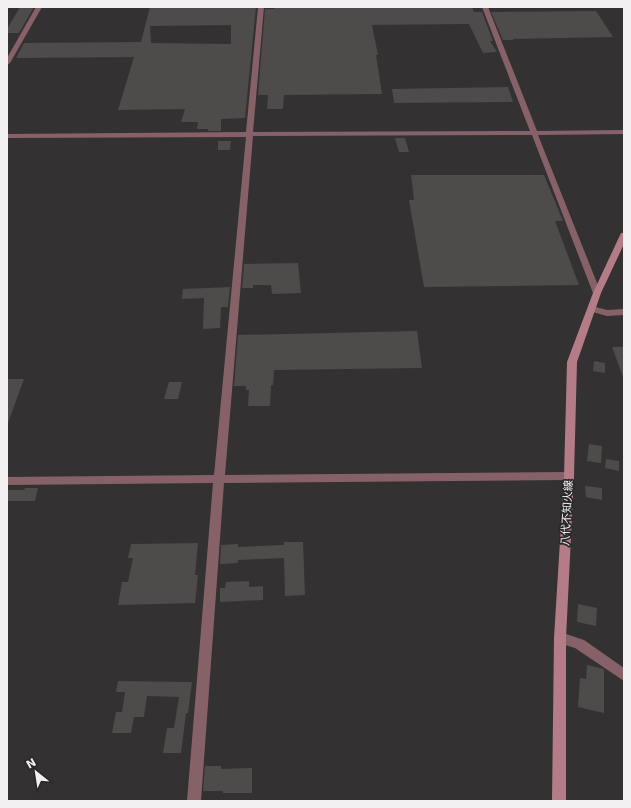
<svg xmlns="http://www.w3.org/2000/svg" width="631" height="808" font-family="'DejaVu Sans','Noto Sans JP',sans-serif">
  <rect width="100%" height="100%" fill="#343132"/>
  <path fill="#4e4b4b" fill-rule="evenodd" d="M20,7H34L19,33H7V29Z
    M150,7H256L245,118L221,119V131H208V129H197L198,122H181L185,109L118,110L134,57L16,58L24,43L141,42ZM231,25V44L151,43L150,26Z
    M274,7H472L474,12H482L493,41H490L497,52L483,53L469,24L372,25L378,55H376L382,94L284,95L283,109H267L268,95H258L265,9H274Z
    M596,11L613,37L513,39V40H503L491,12Z
    M508,87L513,102L394,103L392,89Z
    M395,138H405L409,152H399Z
    M218,141H231L230,150H218Z
    M411,175H544L563,221H555L579,285L424,287L409,200H414Z
    M298,263L301,293L272,294L271,285H253V288H242L244,264Z
    M230,287L228,307H221L220,328L203,329L204,298L182,299L183,289Z
    M417,331L422,368L274,370L273,385H271L270,406H248L249,390H246V386H234L238,335Z
    M612,347H624V377H623Z
    M594,361L605,363V373L593,371Z
    M7,379H24L8,423H7Z
    M169,382H182L178,399H164Z
    M589,444L602,446L601,463L587,461Z
    M606,459L619,461V471L605,468Z
    M585,486L602,488V500L586,497Z
    M25,488H38L35,501H7V490H24Z
    M284,542H303L305,595L285,596L284,558L238,560V563L220,564L221,545L238,544V547L284,545Z
    M198,543L195,575H198L195,603L118,605L122,582H128L133,558H128L131,544Z
    M249,581V587L263,586V600L220,602V588H225L226,582Z
    M578,604L597,608L596,626L577,622Z
    M587,665L604,669V713L578,707L580,678L586,679Z
    M118,681L192,682L188,713H186L181,753H163L167,728H174L179,697L147,696L144,717H134L131,733H112L116,712H122L125,692H116Z
    M205,766H221V769L252,768V793H223V791H203Z"/>
  <g fill="none" stroke-linecap="round" stroke-linejoin="round">
    <path fill="#866268" fill-rule="evenodd" d="M36,7H42L10,63L7,65V58Z
      M258,7H264L253,132L530,131L482,7H488L537,131L624,130V134L538,135L601,293L597,296L593,293L532,135L253,136L225,475L569,472L573,473L574,476L573,479L569,480L224,483L201,801H187L213,483L7,485V477L214,475L246,137L7,138V134L246,132Z
      M592,306L607,310L624,309V315L607,316L589,311L588,309L589,307Z
      M560,632L584,640L624,668V681L575,648L555,642L554,638L555,634Z"/>
    <path fill="#b47c86" fill-rule="evenodd" d="M621,233H624V244L601,293L577,362L574,476L566,638V801H552L554,638L564,476L567,362L593,293Z"/>
  </g>
  <g text-anchor="middle" dominant-baseline="central" stroke-width="3.5" stroke-linejoin="round" paint-order="stroke">
    <g font-size="11" fill="#f2f0f0" stroke="#2a2728">
      <text transform="translate(567 513) rotate(-87)">八代不知火線</text>
    </g>
  </g>
  <rect width="631" height="808" fill="none" stroke="#f2f0f0" stroke-width="16"/>
  <g transform="translate(36 772) rotate(330)" stroke="#2a2728" stroke-width="3" paint-order="stroke">
  <path d="M0-3L7 15L0 10L-7 15Z" fill="#f2f0f0"/>
  <text y="-6" font-size="11" font-weight="bold" text-anchor="middle" fill="#f2f0f0">N</text>
  </g>
</svg>
